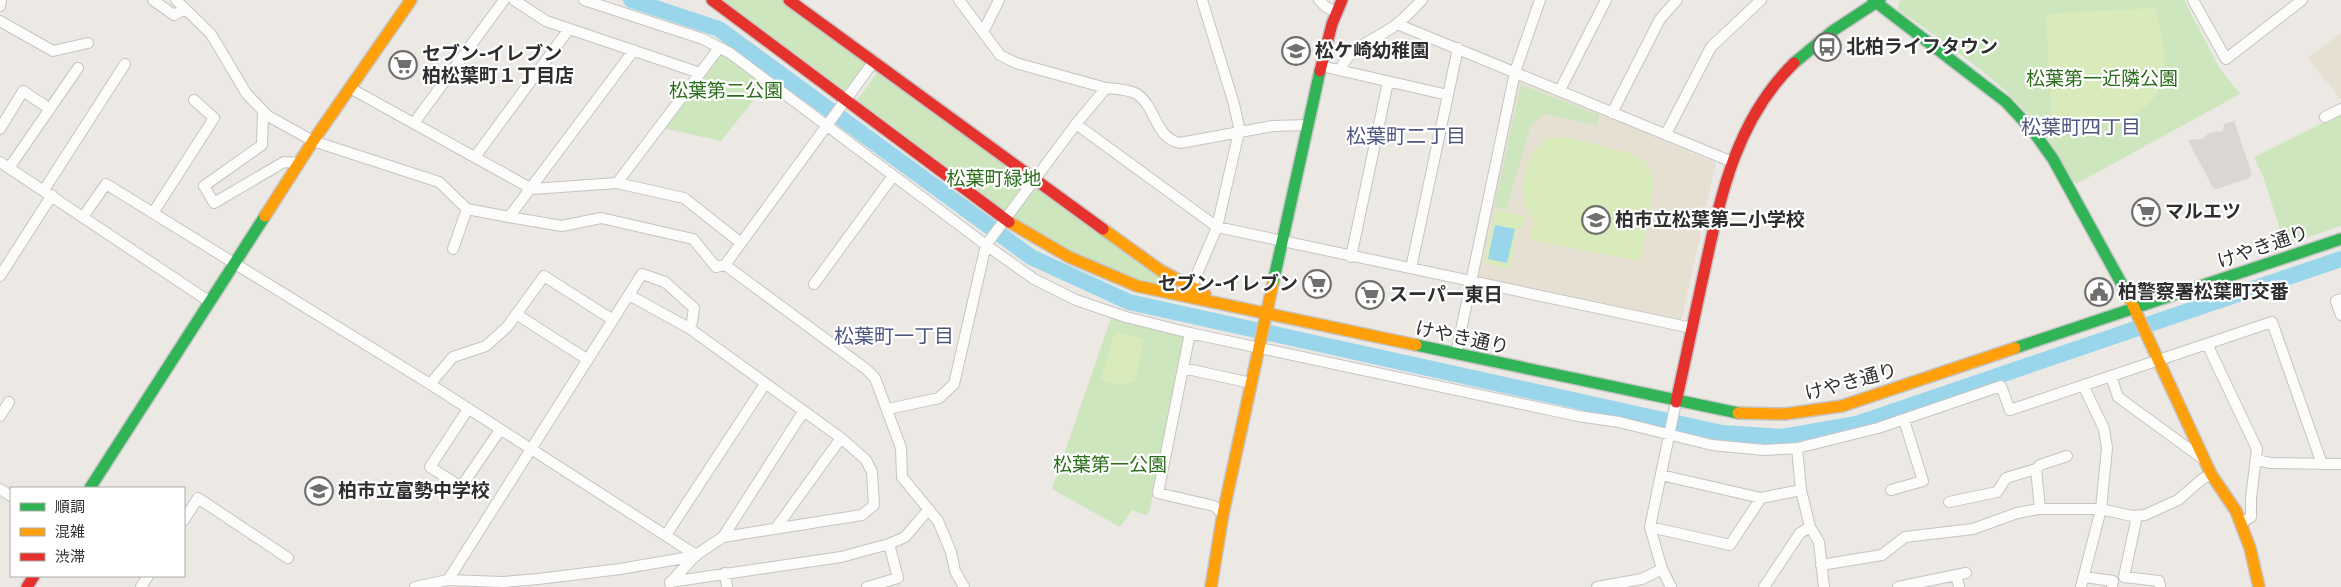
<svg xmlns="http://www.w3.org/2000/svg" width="2341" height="587" font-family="Signika,'Noto Sans JP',sans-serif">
  <rect width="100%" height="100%" fill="#ece8e4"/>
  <path fill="#e6e0d3" d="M2341,33V100L2308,58Z
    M1521,79L1716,163L1681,322L1477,277L1517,81Z"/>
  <path fill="#cee6be" d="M719,0H783L866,64L846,91Z
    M1902,0H2184L2220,69L2240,94L2076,184L2075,182L2071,183C2063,168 2056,150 2046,136C2009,84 1949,47 1898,9L1899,2Z
    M721,51L766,85L721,141L667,129L666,125Z
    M877,73L1028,182L1007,210L1003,211L857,102L858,99Z
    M1521,85L1599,115L1597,125L1544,114L1531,125L1506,210L1494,207Z
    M2341,114V226L2285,245L2263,176L2254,157Z
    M1035,187L1182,291L1101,269L1015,219L1014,215Z
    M1112,315L1187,335L1149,513L1145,515L1132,510L1120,527L1052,489Z"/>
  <path fill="#d9eabb" d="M2155,8C2159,22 2163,36 2164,50C2172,120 2106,131 2052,122L2046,14Z
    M1567,137L1632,154L1645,161L1654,182L1640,261L1530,240L1534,222L1526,207L1522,185L1531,154L1545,139Z
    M1495,210L1525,216L1523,228L1518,227L1510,269L1484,263Z
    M1116,332L1144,339L1135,381L1118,385L1101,379L1114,334Z"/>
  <path fill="#dad6d2" d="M2234,121L2252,174L2249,178L2217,189L2213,188L2188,140L2203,139L2209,133L2223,131L2224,124Z"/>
  <path fill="#99d6ec" d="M1495,225L1515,229L1507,263L1488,259Z"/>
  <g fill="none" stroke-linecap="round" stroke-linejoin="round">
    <path stroke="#99d6ec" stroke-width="16" d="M631,0L719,29L1031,257L1129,302L1722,433L1782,437L1856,424L2341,259"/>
    <defs>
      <path id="street" d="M153,0L174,15L185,9
        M176,0L211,34L246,93L268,116L313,141L439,182L467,209L453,249
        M514,0L546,21L700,73
        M584,0L703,39L730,53L986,245L1034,279L1076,300L1126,317L1190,333L1578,416L1619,422L1712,445L1764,450L1797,448L1878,428L2001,386L2010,410L2272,322L2322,464
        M1202,0L1234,104L1240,132
        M1319,0L1326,7L1336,12
        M2193,0L2226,59L2302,0
        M0,6L1,0
        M0,21L53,51L88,43
        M1397,24L1730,161
        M983,32L999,0
        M874,61L725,265L866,369L875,378L901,448L902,477L938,521L951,552L955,571L964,587
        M1321,66L1448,95
        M1340,70C1350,47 1374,40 1393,27C1404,19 1413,9 1422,0
        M350,88L532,189L617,183L684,198L741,243
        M1106,88C1115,89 1128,89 1137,94C1157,108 1154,137 1180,143L1273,126L1307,125
        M1560,90L1606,0
        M194,100L214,118L153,213L430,384L696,555
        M263,112L262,145L204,186L214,203L284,162L299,163
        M1612,113L1660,19L1677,0
        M2325,117L2341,109
        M414,123L504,0
        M1076,124L1217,227L1692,328
        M0,129L23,91L50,109
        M1666,134L1711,47L1761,0
        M475,157L569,29
        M0,162L210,302
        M9,168L78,68
        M617,183L719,48
        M44,190L125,64
        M467,209L509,217L634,50
        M83,217L106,184L153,213
        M509,217L562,226L601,218L693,239L716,267L725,265
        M1351,257L1388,82
        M1411,268L1458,48
        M0,276L52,195
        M814,284L893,176
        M1191,288L1217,227L1239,132
        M629,295L689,328L841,438L866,460L872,472L874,505L862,515L723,537
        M2341,299L2336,301L2341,315
        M516,314L588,360
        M1190,333L1158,493L1214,506L1223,514
        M2207,344L2257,449L2251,498V517L2241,523
        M1456,354L1515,72L1540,0
        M1183,368L1251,383
        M2111,376L2118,397L2203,459
        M430,384L453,357L486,346L507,327L544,276L613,320
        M468,409L430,467L461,487L500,430
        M888,409L939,398L954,384L986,245L1076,124L1106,88L1016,63L1000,55L959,0
        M0,416L9,402
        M1797,448L1801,490L1810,527L1819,542L1824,587
        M2256,460L2271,463L2341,464
        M2036,469L2040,465L2067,456
        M1661,475L1761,498
        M0,489L11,496
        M1891,490L1923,481L1904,420
        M1949,502L1997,492L2006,478L2036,469L2040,509
        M2137,516L2124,577L2159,581L2160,587
        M184,520L198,498L288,558
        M1650,527L1730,545L1761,498L1801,490
        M776,528L841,438
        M666,535L765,384
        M1821,565L1882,555L1905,537L1973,529L2017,513L2038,509H2101L2132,516L2145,515L2178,500L2201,480L2211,474
        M725,573L727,587
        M1956,575L1959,587
        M2085,577L2113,581L2112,587
        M448,580L642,274L665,282L694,308L692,322L689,328
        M670,582L841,557L889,544L905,537L929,509
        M670,583L696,555L723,537L803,412
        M141,587L148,576
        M415,587L448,580L503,582L538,579L620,569L696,556
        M867,587L898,578L889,544
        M1597,587L1642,579L1662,569
        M1671,587L1662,569L1650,527L1676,402
        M1764,587L1800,533L1810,527
        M1898,587L1966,573
        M2081,587L2101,509L2107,448L2104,429L2084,387"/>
      <path id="fast" d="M1873,0L2006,102L2033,131L2053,159L2130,299
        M1794,63L1834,30L1880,0
        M1273,283L1320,71
        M1416,345L1738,413
        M2015,348L2341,239
        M90,488L265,216"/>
      <path id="slow" d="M265,216L313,141L411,0
        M1009,222L1069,257L1137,286L1416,345
        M1103,229L1160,270L1205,294
        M2130,299L2211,474L2236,511L2250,548L2259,587
        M1738,413L1785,414L1842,406L2015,348
        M1211,587L1223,514L1273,283"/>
      <path id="jam" d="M712,0L1009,222
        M789,0L1103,229
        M1320,71L1332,24L1342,0
        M1676,402C1686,358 1695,313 1705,268C1721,193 1737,119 1794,63
        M27,587L34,576"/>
    </defs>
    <use href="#street" stroke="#c5c4c5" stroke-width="12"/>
    <use href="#fast" stroke="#c5c4c5" stroke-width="14"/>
    <use href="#slow" stroke="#c5c4c5" stroke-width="14"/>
    <use href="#jam" stroke="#c5c4c5" stroke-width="14"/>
    <use href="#street" stroke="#fcfcfb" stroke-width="10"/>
    <use href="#fast" stroke="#30b455" stroke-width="11"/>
    <use href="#slow" stroke="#ff9f0a" stroke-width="11"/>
    <use href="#jam" stroke="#e5322d" stroke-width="11"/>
  </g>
  <defs>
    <symbol id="bus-ring" viewBox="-11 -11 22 22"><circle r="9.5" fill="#fff" stroke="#706f6e" stroke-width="1.5"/><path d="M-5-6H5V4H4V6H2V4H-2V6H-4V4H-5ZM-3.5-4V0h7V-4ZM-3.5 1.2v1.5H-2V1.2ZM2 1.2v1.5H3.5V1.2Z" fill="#706f6e"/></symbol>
    <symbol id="school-ring" viewBox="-11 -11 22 22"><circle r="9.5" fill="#fff" stroke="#706f6e" stroke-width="1.5"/><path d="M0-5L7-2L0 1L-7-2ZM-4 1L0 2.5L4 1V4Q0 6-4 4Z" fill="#706f6e"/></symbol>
    <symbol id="supermarket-ring" viewBox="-11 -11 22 22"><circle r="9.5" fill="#fff" stroke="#706f6e" stroke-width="1.5"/><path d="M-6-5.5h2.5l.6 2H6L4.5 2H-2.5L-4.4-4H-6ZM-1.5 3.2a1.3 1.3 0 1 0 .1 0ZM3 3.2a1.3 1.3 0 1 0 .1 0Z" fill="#706f6e"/></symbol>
    <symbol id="civic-ring" viewBox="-11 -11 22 22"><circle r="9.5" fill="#fff" stroke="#706f6e" stroke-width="1.5"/><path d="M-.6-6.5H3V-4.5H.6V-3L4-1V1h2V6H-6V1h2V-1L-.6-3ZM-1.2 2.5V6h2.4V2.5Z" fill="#706f6e"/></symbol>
  </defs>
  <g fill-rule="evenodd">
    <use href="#bus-ring" x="1811" y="31" width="32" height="32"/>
    <use href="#school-ring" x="1280" y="35" width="32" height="32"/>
    <use href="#supermarket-ring" x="387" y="49" width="32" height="32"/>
    <use href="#supermarket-ring" x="2130" y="196" width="32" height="32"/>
    <use href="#school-ring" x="1580" y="204" width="32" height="32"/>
    <use href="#supermarket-ring" x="1301" y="268" width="32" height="32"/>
    <use href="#civic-ring" x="2083" y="276" width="32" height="32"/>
    <use href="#supermarket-ring" x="1354" y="279" width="32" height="32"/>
    <use href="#school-ring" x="303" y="475" width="32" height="32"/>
  </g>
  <g text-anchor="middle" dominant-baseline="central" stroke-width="4.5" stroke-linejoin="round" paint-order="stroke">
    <g font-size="19" font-weight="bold" fill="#2e2e2e" stroke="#fff" text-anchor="start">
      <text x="1846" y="47">北柏ライフタウン</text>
      <text x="1315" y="51">松ケ崎幼稚園</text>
      <text x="422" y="54">セブン-イレブン<tspan x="422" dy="22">柏松葉町１丁目店</tspan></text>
      <text x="2165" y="212">マルエツ</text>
      <text x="1615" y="220">柏市立松葉第二小学校</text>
      <text x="1298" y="284" text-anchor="end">セブン-イレブン</text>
      <text x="2118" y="292">柏警察署松葉町交番</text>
      <text x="1389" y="295">スーパー東日</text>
      <text x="338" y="491">柏市立富勢中学校</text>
    </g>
    <g font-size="19" fill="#2c6e1b" stroke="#fff">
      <text x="2102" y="79">松葉第一近隣公園</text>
      <text x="726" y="91">松葉第二公園</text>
      <text x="994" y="179">松葉町緑地</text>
      <text x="1110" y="465">松葉第一公園</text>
    </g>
    <g font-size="19" fill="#2e2e2e" stroke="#fff">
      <text transform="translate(2263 247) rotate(-19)">けやき通り</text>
      <text transform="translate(1462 338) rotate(12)">けやき通り</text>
      <text transform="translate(1851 382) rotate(-15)">けやき通り</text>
    </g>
    <g font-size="20" fill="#4d5680" stroke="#fff">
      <text x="2081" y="127">松葉町四丁目</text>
      <text x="1406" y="136">松葉町二丁目</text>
      <text x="894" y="336">松葉町一丁目</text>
    </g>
  </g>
  <rect x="10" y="487" width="175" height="90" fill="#ffffff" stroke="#ababab"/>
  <rect x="20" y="503" width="25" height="8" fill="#30b455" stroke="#ababab"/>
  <text x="55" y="512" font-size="15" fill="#2e2e2e">順調</text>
  <rect x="20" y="528" width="25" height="8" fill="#ff9f0a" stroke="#ababab"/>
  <text x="55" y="537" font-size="15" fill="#2e2e2e">混雑</text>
  <rect x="20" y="553" width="25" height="8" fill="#e5322d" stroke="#ababab"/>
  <text x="55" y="562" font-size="15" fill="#2e2e2e">渋滞</text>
</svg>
